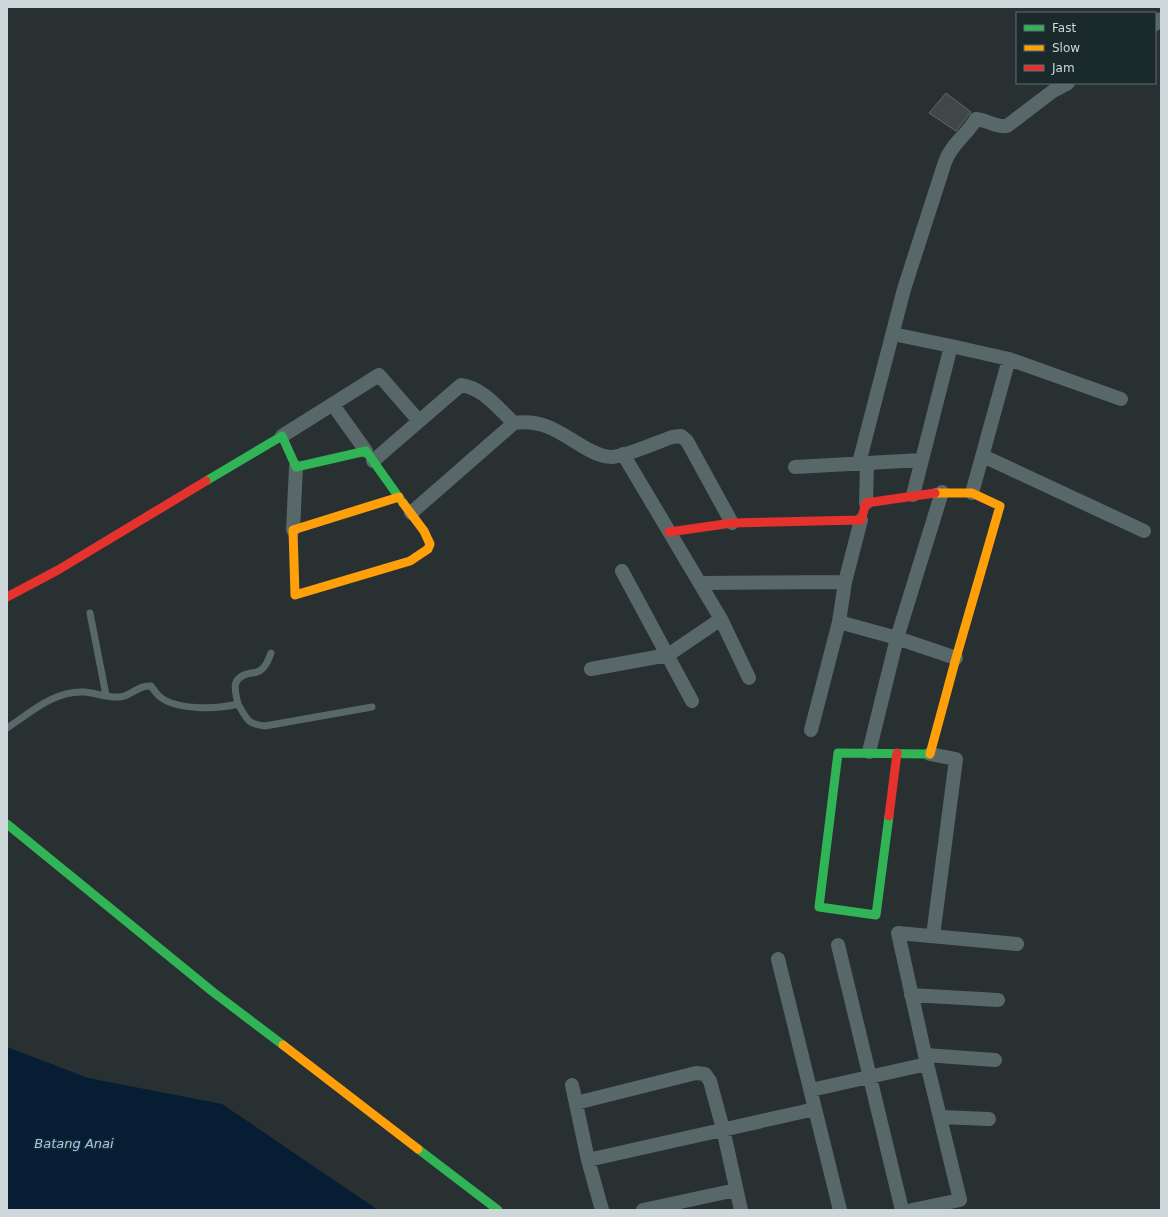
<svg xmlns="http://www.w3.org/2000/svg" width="1168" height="1217" font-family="'DejaVu Sans',sans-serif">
  <rect width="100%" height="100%" fill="#283032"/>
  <path fill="#061d34" d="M7,1047L88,1078L222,1104L378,1210H7Z"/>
  <path fill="#404749" stroke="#606669" d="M946,93L971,112L956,131L929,113Z"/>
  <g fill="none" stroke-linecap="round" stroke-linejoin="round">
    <path stroke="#586868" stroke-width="7" d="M90,613L106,695
      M238,704C247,719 247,724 265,726L372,707
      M7,728C30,713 55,690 84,692C96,693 108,698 120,697C132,696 137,685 151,686C153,689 156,693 159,696C176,711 218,709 238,704C234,688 231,677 251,673C255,673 259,672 262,669C267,665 269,658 271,653"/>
    <path stroke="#586868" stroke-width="14" d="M1155,24L1161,19
      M893,334L951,346L913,495
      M951,346L1009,359L972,493
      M1009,359L1121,399
      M333,405L366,451
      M282,436L379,375L419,421
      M623,454L721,619L749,678
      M983,456L1144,531
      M373,461L461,385C483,388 498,408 514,423
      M859,463L904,289L945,162C951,144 967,135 976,119C987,120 997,128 1007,126L1053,91L1068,83
      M795,467L922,460
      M866,503L867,463
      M411,513L514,423C543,419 559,432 582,446C591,451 600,457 611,457C625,457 658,442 672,437L681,436L687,441L732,523
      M293,530L296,467
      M622,571L692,701
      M700,583L845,582
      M839,622L897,638L956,658
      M591,669L668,655L721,619
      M811,730L839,622L845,582L861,520
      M869,752L897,638L942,492
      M930,754L956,759L933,936
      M838,945L902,1210
      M778,959L840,1210
      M911,995L998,1000
      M925,1055L995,1060
      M572,1085L588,1160L602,1210
      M811,1090L927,1064
      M576,1103L696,1073L705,1074L710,1081L723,1129L741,1210
      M940,1117L989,1119
      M588,1160L815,1109
      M643,1210L736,1190
      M912,1210L960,1200L927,1064L898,933L1017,944"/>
    <path stroke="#30b455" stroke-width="9" d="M206,481L282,436L296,467L366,451L403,503
      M889,816L876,915L819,907L838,753L930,754
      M7,824L213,992L283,1045
      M418,1149L498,1210"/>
    <path stroke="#ff9f0a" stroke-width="9" d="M399,497L293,530L295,595L410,561L428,549L430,544L424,531L403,503
      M930,754L956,658L1000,506L972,493H935
      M283,1045L418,1149"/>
    <path stroke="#e5322d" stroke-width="9" d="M669,532L732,523L861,520L866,503L935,493
      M7,597L58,570L206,481
      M889,816L897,753"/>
  </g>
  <g text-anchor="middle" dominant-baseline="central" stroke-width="3" stroke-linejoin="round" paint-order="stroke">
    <g font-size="13" font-style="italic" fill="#9bc8fd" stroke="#1a292c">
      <text x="74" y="1143">Batang Anai</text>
    </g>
  </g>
  <rect width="1168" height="1217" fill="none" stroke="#ced7d9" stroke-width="16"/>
  <rect x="1016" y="12" width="140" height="72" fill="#1a292c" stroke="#626f71"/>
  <rect x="1024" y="25" width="20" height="6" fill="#30b455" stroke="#626f71"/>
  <text x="1052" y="32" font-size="12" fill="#ced7d9">Fast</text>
  <rect x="1024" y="45" width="20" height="6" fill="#ff9f0a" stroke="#626f71"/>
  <text x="1052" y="52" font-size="12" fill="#ced7d9">Slow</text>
  <rect x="1024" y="65" width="20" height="6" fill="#e5322d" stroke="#626f71"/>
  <text x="1052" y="72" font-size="12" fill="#ced7d9">Jam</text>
</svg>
